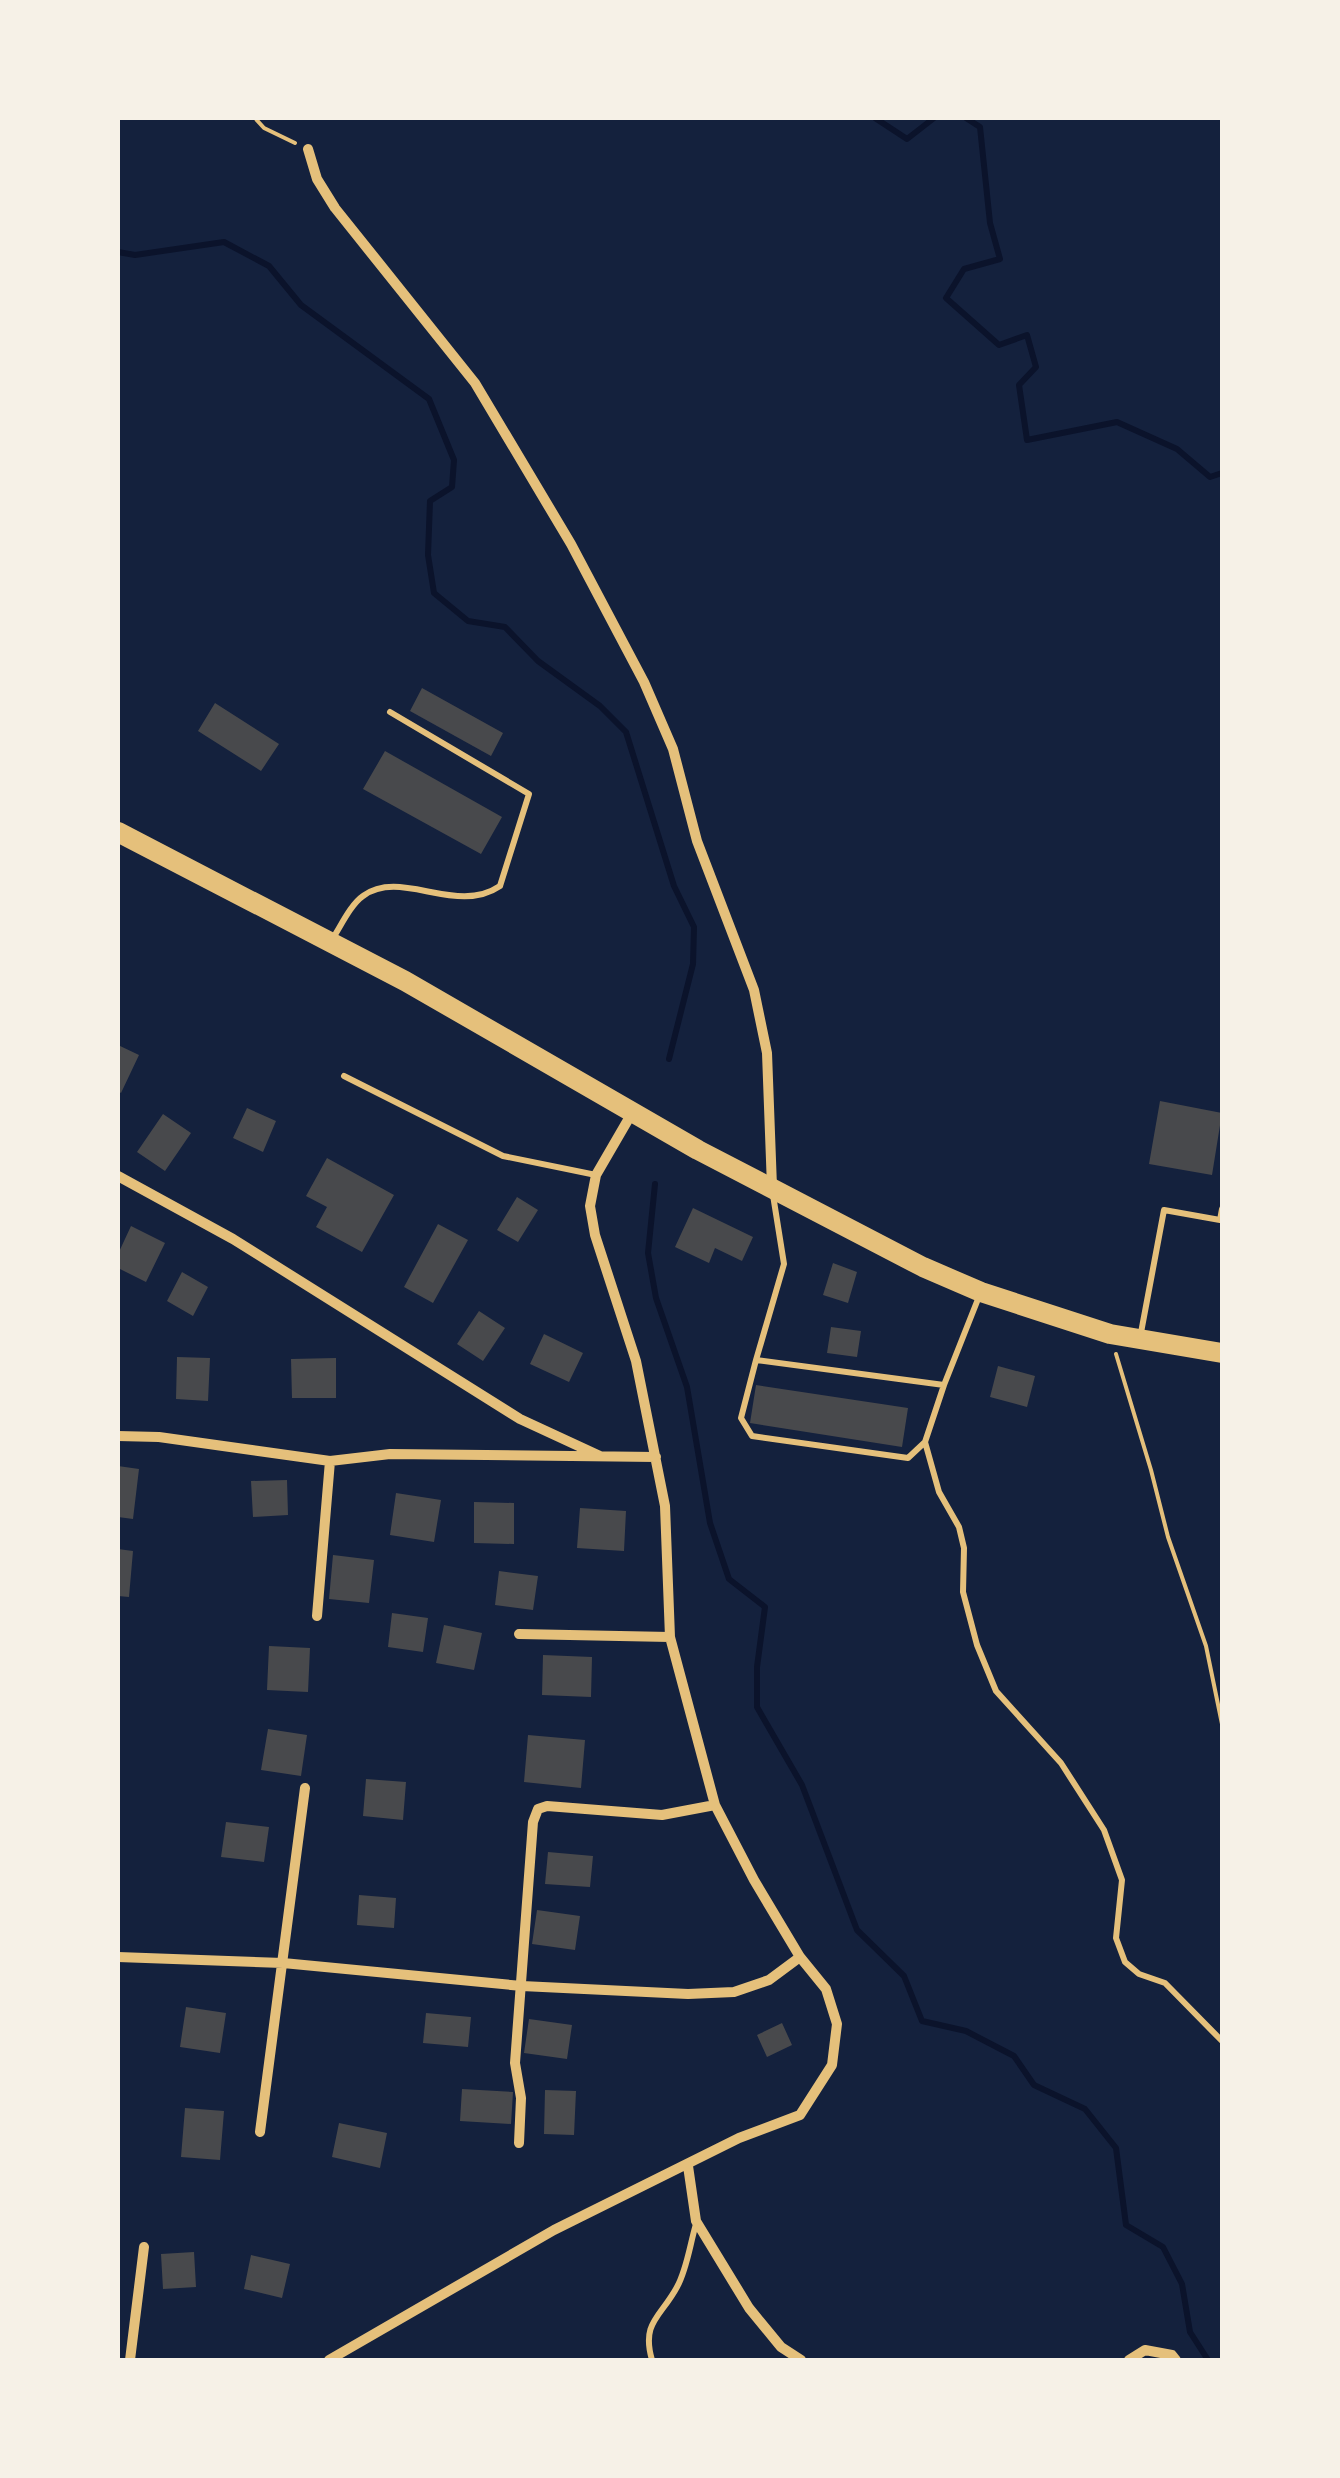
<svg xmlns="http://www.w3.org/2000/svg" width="1340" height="2478" font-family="'Fira Sans Condensed',sans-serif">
  <rect width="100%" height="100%" fill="#14213d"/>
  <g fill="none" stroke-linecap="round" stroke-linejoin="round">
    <path stroke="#0b132b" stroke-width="6" d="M875,118L907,139L934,118
      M966,118L980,127L990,223L1000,259L964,269L946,298L999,345L1027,335L1036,367L1019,385L1027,440L1117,422L1177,449L1210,477L1222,473
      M118,252L135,255L224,242L269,266L301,305L429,399L454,460L452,487L430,501L428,555L434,593L468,621L505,627L538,661L600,706L626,732L674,886L694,927L693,964L669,1059
      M655,1184L648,1253L656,1298L687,1387L710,1523L729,1579L765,1607L757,1667V1707L802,1785L857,1930L904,1976L922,2021L966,2031L1014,2056L1034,2085L1085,2109L1116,2148L1126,2225L1163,2247L1182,2284L1190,2332L1208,2360"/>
  </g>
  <path fill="#48494c" d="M422,688L503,733L491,756L410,711Z
    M215,703L279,744L261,771L198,731Z
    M385,751L502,817L481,854L363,789Z
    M118,1045L139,1055L121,1093L118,1091Z
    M1160,1101L1222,1113L1212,1175L1149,1164Z
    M247,1108L276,1121L263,1152L233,1138Z
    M163,1114L191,1133L165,1171L137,1152Z
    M327,1158L394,1195L362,1252L316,1227L327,1207L306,1196Z
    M517,1197L538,1210L518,1242L497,1230Z
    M693,1208L753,1237L742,1261L715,1248L709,1263L675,1247Z
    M438,1224L468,1240L433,1303L404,1287Z
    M131,1226L165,1243L146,1282L118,1268V1254Z
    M833,1263L857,1272L848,1303L823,1295Z
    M182,1272L208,1287L193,1316L167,1301Z
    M479,1311L505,1328L483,1361L457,1344Z
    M831,1327L861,1331L857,1357L827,1353Z
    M544,1334L583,1353L569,1382L530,1364Z
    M177,1357L210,1358L208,1401L176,1399Z
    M336,1358V1398H292L291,1359Z
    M998,1366L1035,1376L1027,1407L990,1397Z
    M756,1385L908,1408L902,1447L750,1423Z
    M118,1466L139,1469L133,1519L118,1517Z
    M287,1480L288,1515L253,1517L251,1481Z
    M396,1493L441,1500L434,1542L390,1535Z
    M474,1502L514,1503V1544L474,1543Z
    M580,1508L626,1511L624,1551L577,1548Z
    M118,1549L133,1551L129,1597L118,1596Z
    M333,1555L374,1560L369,1603L329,1599Z
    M499,1571L538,1576L533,1610L495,1605Z
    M392,1613L428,1618L423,1652L388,1647Z
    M444,1625L482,1633L474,1670L436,1663Z
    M269,1646L310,1648L308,1692L267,1690Z
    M543,1655L592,1657L591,1697L542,1695Z
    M268,1729L307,1735L301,1776L261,1770Z
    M528,1735L585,1740L581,1788L524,1782Z
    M366,1779L406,1782L403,1820L363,1816Z
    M226,1822L269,1827L264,1862L221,1857Z
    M548,1852L593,1856L590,1887L545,1884Z
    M359,1895L396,1898L394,1928L357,1925Z
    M537,1910L580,1916L575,1950L532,1944Z
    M186,2007L226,2013L220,2053L180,2047Z
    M426,2013L471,2017L468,2047L423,2043Z
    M529,2019L572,2025L567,2059L524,2053Z
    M782,2023L792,2045L767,2057L757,2035Z
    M462,2089L513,2092L511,2124L460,2121Z
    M545,2090L576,2091L574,2135L544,2134Z
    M185,2108L224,2111L220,2160L181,2157Z
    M339,2123L387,2133L380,2168L332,2157Z
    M194,2252L196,2287L163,2289L161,2254Z
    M251,2255L290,2264L282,2298L244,2289Z"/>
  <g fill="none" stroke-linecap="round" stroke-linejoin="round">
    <path stroke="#e5c07b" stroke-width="4" d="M255,118L264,128L295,143
      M1116,1354L1151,1470L1168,1537L1206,1646L1222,1724"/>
    <path stroke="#e5c07b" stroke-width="6" d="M331,941C340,928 350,905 363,896C401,868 456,916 500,886L529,794L390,712
      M344,1076L503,1156L596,1175
      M773,1195L784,1264L756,1360L944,1385L980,1294
      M1140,1338L1164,1210L1220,1220L1222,1209
      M756,1360L741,1418L752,1436L908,1458L925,1442L944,1385
      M925,1442L939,1492L959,1527L964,1548L963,1592L977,1645L996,1691L1061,1763L1104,1830L1122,1880L1116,1938L1125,1962L1139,1974L1165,1983L1222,2041
      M652,2360C641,2322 661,2317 677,2287C687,2269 690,2244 696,2224"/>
    <path stroke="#e5c07b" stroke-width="10" d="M308,149L317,179L335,208L475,383L571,544L644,682L673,749L697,841L754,990L767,1053L772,1187
      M118,1176L233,1239L520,1419L600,1456
      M118,1436L159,1437L330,1461L390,1454L656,1457
      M317,1616L330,1461
      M519,1634L670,1637
      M118,1957L283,1963L522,1986L688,1994L734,1992L769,1980L800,1957
      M260,2132L305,1788
      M519,2143L521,2098L515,2063L533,1822L538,1809L547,1806L662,1815L715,1805
      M688,2166L696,2221L749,2308L781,2347L801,2360
      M130,2360L144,2247
      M329,2360L554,2230L739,2138L800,2115L832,2065L837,2024L826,1989L800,1957L754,1880L715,1805L670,1637L665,1506L636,1361L595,1235L590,1206L596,1175L632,1113
      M1129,2360L1145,2350L1172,2355L1176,2360"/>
    <path stroke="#e5c07b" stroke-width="20" d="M118,832L405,981L698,1150L923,1267L981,1292L1110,1334L1222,1353"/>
  </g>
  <rect width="1340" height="2478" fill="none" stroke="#f6f1e7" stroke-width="240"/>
</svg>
